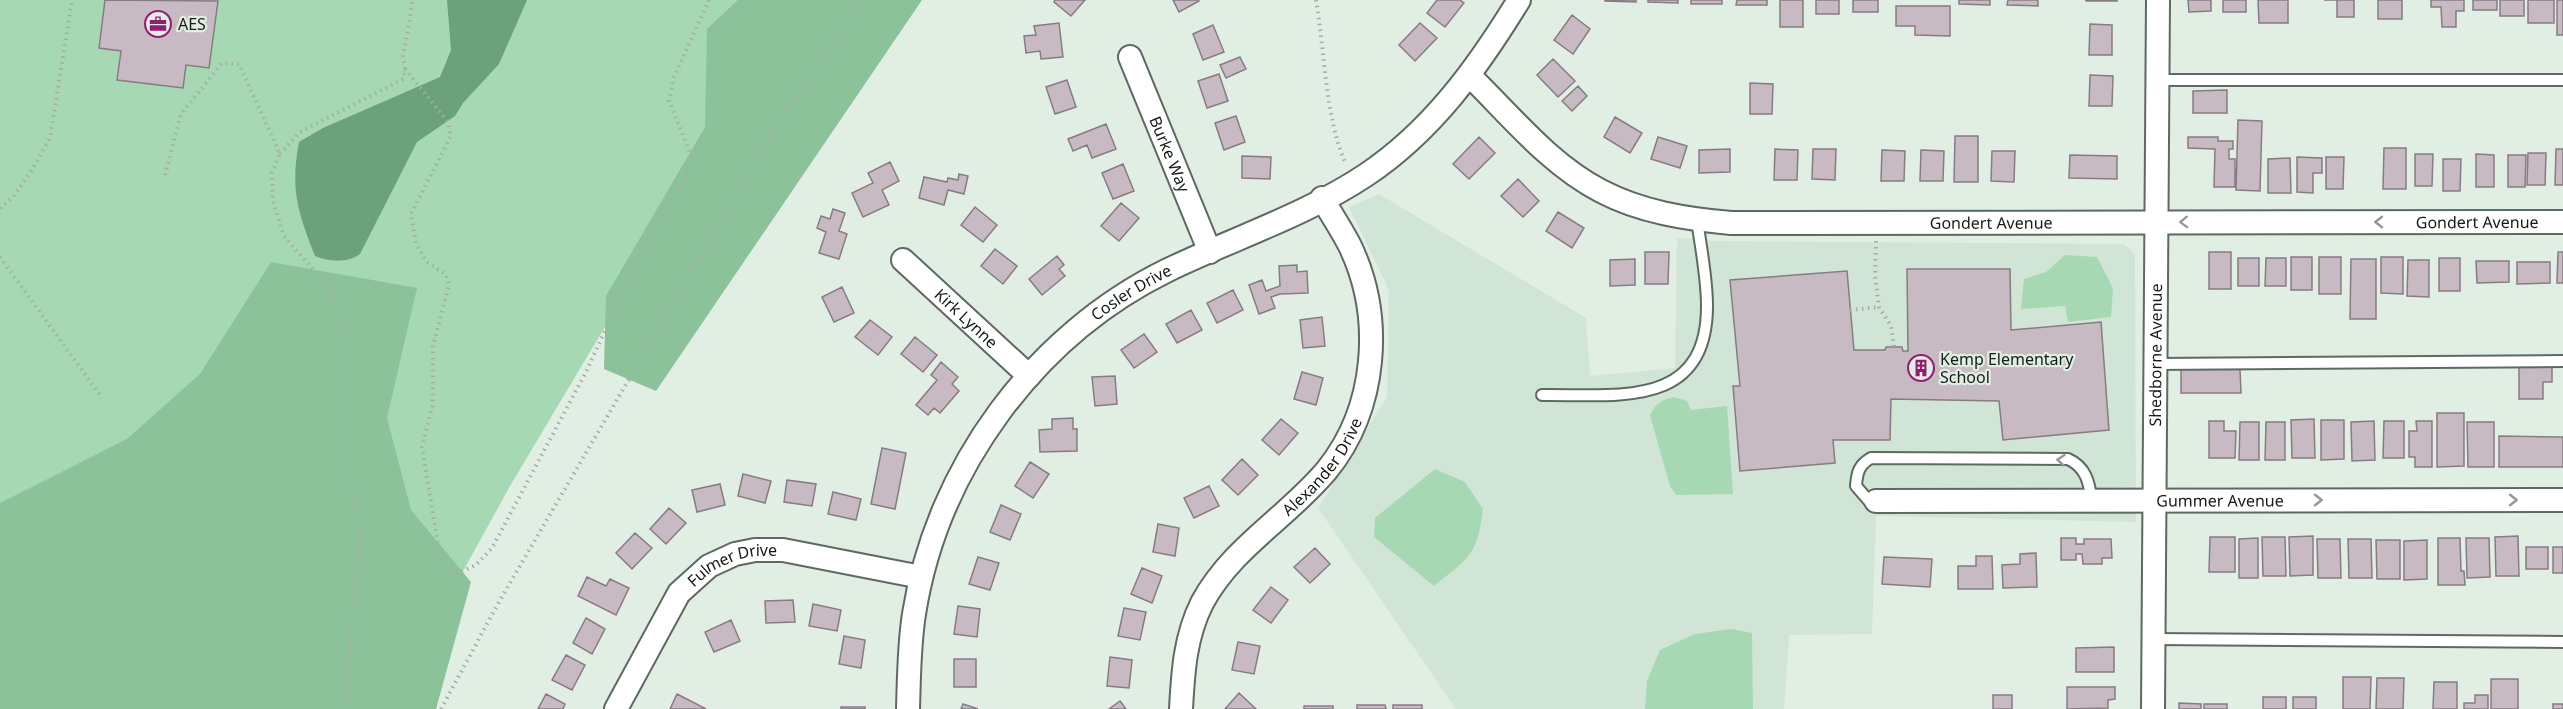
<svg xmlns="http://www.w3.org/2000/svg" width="2563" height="709" font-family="'Noto Sans',sans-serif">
  <rect width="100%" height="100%" fill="#e1eee4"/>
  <path fill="#d1e5d6" d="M1379,194L1586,318L1590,376L1675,368L1677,238L1713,241L2124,244L2135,254L2136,522L1876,516L1872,634L1789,635L1784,709H1456L1318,508L1387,397L1389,290L1349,207Z"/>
  <path fill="#a6d8b3" d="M0,0H800L510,486L387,709H0Z
    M2065,255L2097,257L2113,288L2111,317L2068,322L2065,306L2021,309L2024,279L2046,272Z
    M1674,397L1687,401L1691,410L1727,406L1733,494L1676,495L1670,486L1650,415C1656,403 1661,400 1674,397Z
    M1435,469L1465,482L1483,509C1477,556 1469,558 1434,586L1374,537L1375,518Z
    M1731,629L1752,633L1753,709H1645L1647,681L1660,650L1695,634Z"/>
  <path fill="#8bc29a" d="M738,0H922L656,391L604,369L606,296L705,127L707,29Z
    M271,262L417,288L387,418L411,510L471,582L436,709H0V503L127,439L200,374Z"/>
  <path fill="#6ba17b" d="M447,0H527L499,64L463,103L455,116L417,142L360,254C348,263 329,262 315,256C298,212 290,190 299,142L323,128L440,77L451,50Z"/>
  <path fill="#c8bac2" stroke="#887b83" stroke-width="1.5" d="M105,0L218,1L209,68L186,65L183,88L117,80L121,51L99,48Z
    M1055,0H1085L1071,16L1054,2Z
    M1173,0H1198L1199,1L1179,12Z
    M1437,0H1460L1464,3L1445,27L1427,13Z
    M1605,0H1636V2L1605,1Z
    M1648,0H1678V3L1648,2Z
    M1691,0H1722V4H1691Z
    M1737,0H1767V5H1736Z
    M1780,0H1803V27H1780Z
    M1816,0H1839V14H1816Z
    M1853,0H1878V12H1853Z
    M1959,0H1990V5L1959,4Z
    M2008,0H2038V6L2007,5Z
    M2086,0H2117V1H2086Z
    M2188,0H2211V11L2189,12Z
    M2223,0H2246V12H2223Z
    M2258,0H2288V23H2259Z
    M2324,0H2354V17H2337V0Z
    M2378,0H2402V19H2378Z
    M2431,0H2464V11H2456V27H2442L2441,7H2431Z
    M2473,0H2497V10H2473Z
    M2500,0H2524V16H2500Z
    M2528,0H2554V23H2528Z
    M2557,0H2563V35H2557Z
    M1896,6H1950V36L1915,35V26H1896Z
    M1572,15L1590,29L1573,54L1554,40Z
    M1059,23L1063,57L1041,59L1040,51L1026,53L1024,36L1036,35L1034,26Z
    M1420,23L1437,38L1415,61L1399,45Z
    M2090,24L2112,25V55H2089Z
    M1213,25L1224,52L1203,60L1193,34Z
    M1240,57L1246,69L1226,78L1220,65Z
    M1553,59L1575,81L1558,97L1537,75Z
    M1219,74L1228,101L1207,108L1198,81Z
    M2090,75L2113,76L2112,106H2089Z
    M1067,80L1076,107L1055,114L1046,87Z
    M1750,83L1773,84L1772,114H1750Z
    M1578,86L1587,96L1572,111L1562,101Z
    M2227,90V113H2193V91Z
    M1236,116L1245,142L1224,150L1215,123Z
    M1615,117L1642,133L1630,153L1604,137Z
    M2238,120L2262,121L2260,191L2236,190Z
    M1106,124L1116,149L1092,158L1087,145L1073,151L1068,139Z
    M1955,136H1978V182H1954Z
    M1479,137L1495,153L1469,179L1453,164Z
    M1658,137L1687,146L1680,168L1651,159Z
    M2188,137H2218V141H2233V149H2229V159H2235V187H2214L2215,149L2188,148Z
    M2384,148H2406V189H2383Z
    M1730,149V172L1699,173V150Z
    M1775,149L1798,150L1797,180H1774Z
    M1813,149H1836L1835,180L1812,179Z
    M2556,149H2563V185H2555Z
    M1882,150L1905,151L1904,181H1881Z
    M1921,150L1944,151L1943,181H1920Z
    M1992,151H2015L2014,182L1991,181Z
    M2528,153H2546L2545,185H2527Z
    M2415,154H2433L2432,186H2415Z
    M2476,154L2494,155V187H2476Z
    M2070,155L2117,156V179L2069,178Z
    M2508,155H2526L2525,187H2508Z
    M1242,156L1271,157L1270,179L1242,178Z
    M2297,157L2322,158V173H2313V193L2297,192Z
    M2326,157H2344L2343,189H2326Z
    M2290,158L2291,193H2268V159Z
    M2443,159H2461L2460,191H2443Z
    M890,162L899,181L882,190L889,205L863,217L852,193L873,183L868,173Z
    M1123,164L1134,191L1113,199L1102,173Z
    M959,174L968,176L964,194L948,190L944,205L919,198L924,177L947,182L948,178L958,180Z
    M1518,179L1539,201L1523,217L1501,196Z
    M1121,203L1139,218L1119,241L1101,226Z
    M975,207L997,225L983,242L961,225Z
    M833,209L845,213L839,231L847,234L839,259L819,253L826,232L817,228L821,216L830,219Z
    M1558,212L1584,228L1572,248L1546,231Z
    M995,249L1017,266L1003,284L981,266Z
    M1645,252H1669L1668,284H1645Z
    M2209,252H2231V289H2209Z
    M2558,252H2563V283H2557Z
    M1057,256L1064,265L1059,269L1065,276L1042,295L1029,279Z
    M2291,257H2312V290H2291Z
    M2319,257H2341V294H2319Z
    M2381,257H2403V294L2381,293Z
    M2238,258H2259V286H2238Z
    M2266,258H2286V286H2265Z
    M2439,258H2460V291H2439Z
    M1635,259V285L1610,286V260Z
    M2351,259H2376V319H2350Z
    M2408,260H2429V297L2407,296Z
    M2476,261H2509V282L2477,283Z
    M2517,262H2550V283L2517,284Z
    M1297,265V272L1307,271L1308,293L1280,294L1271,297L1275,308L1259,314L1249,285L1262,280L1266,291L1280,286L1279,266Z
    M1907,269H2010L2011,330L2101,322L2109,430L2003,440L1999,401L1891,399L1890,440H1833L1835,463L1740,471L1733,386H1740L1730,280L1847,271L1854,350H1885L1886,347H1902L1903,351H1908Z
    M842,287L854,313L834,322L822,297Z
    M1233,290L1243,310L1217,323L1207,303Z
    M1191,310L1202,330L1177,343L1166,324Z
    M1322,317L1325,346L1303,348L1300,320Z
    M870,320L892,337L878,355L855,337Z
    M1144,334L1157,352L1134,368L1121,350Z
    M915,337L937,355L923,372L901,354Z
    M941,362L958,377L952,384L959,391L940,413L934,408L928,415L916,405L937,380L931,375Z
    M2519,365H2552V382H2543V399H2519Z
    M2181,369H2240L2241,393H2181Z
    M1302,372L1323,378L1316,405L1294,399Z
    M1115,376L1117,404L1095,406L1092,377Z
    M2437,413H2464V466L2437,467Z
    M1073,418V429H1077V451L1040,452L1039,430L1052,429V419Z
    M1281,419L1298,433L1279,455L1262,440Z
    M2314,419L2315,458H2292L2291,420Z
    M2321,420H2344V459L2321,460Z
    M2209,421H2224V431H2236L2235,458H2209Z
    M2374,421L2375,460L2352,461L2351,422Z
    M2384,421H2404V458H2383Z
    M2416,421H2432V467H2415V457H2409V431H2417Z
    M2240,422H2259V460H2239Z
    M2266,422H2285V460H2265Z
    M2467,422H2494V467H2468Z
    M2499,436L2563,437V467H2499Z
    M882,448L906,453L895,509L871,504Z
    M1242,459L1258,475L1238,495L1222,480Z
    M1030,462L1049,474L1033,498L1015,486Z
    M743,474L771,481L765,503L738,496Z
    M787,480L816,484L812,506L784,502Z
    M720,484L725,505L697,512L692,490Z
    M1209,486L1219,506L1194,518L1184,498Z
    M833,492L861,499L856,520L828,514Z
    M1001,505L1021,514L1010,540L990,532Z
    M669,508L686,523L666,544L650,529Z
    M1158,524L1179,528L1175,556L1153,552Z
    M635,533L652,548L632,569L616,553Z
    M2313,536V575L2290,576L2289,537Z
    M2518,536L2519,576H2496L2495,537Z
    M2210,537H2235V572H2209Z
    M2262,537H2285L2286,576H2263Z
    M2061,538H2076V544H2084V539H2111L2112,558H2102V564H2083L2082,554H2076V560H2061Z
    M2258,538V578H2239V539Z
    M2438,538H2460L2461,571H2464L2465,585H2438Z
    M2466,538H2489L2490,577L2467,578Z
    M2317,539H2340L2341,578H2318Z
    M2348,539H2371L2372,578H2349Z
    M2376,540H2400V579H2377Z
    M2427,540V579L2404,580V541Z
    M2526,547H2548V569H2526Z
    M2553,547H2563V573H2553Z
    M1315,548L1330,564L1310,583L1294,567Z
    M2036,553L2037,587L2003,588L2002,565L2020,564V554Z
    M1976,556H1992L1993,589H1958V566H1976Z
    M978,557L999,563L990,590L969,584Z
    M1884,557L1932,559L1930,587L1882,584Z
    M1142,568L1162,576L1152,603L1131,594Z
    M587,577L606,586L610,579L629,588L616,615L578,596Z
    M1271,587L1288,600L1271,623L1253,610Z
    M793,600L795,622L766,623L765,601Z
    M813,604L841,610L837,631L809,626Z
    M958,606L980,609L977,637L954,634Z
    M1124,608L1146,612L1140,640L1118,636Z
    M586,618L605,629L592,654L573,643Z
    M731,620L740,641L714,652L705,632Z
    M844,636L865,640L861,668L839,664Z
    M1238,642L1260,646L1254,674L1232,670Z
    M2114,647V672H2076V648Z
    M566,655L585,665L572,690L552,680Z
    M1110,657L1132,660L1129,688L1107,686Z
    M954,659H976V687H954Z
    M2343,677H2371L2370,709H2343Z
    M2377,678H2404L2403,709H2376Z
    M2491,679H2518V709H2491Z
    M2434,682H2457V709H2433Z
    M2067,687H2115V699L2108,700V708L2067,709Z
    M1239,693L1256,709H1225Z
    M546,694L565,704L563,709H538Z
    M677,694L706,709H670Z
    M1993,695H2012V709H1993Z
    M2475,695H2488V709H2464V703H2475Z
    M2263,697H2286V709H2263Z
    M2293,697H2316V709H2293Z
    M1120,701L1126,709H1109Z
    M2179,703L2201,704V709H2179Z
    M963,704L978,709H961Z
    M2204,704H2227V709H2204Z
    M2553,704H2563V709H2553Z
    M1357,705H1385L1386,709H1357Z
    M1393,705H1422V709H1393Z
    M1304,706H1333V709H1304Z
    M841,707H865V709H841Z"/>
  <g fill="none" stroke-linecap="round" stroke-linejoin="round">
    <defs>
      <path id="service" d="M2157,80H2563
        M2155,364L2563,361
        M1542,395C1616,394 1707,410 1707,306C1707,278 1701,248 1697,220
        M1876,501H1869L1856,486C1857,472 1859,465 1871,458L2068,459C2086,467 2089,482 2092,501
        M2153,639L2563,642"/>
      <g id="minor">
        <path id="s1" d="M1130,57L1210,252"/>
        <path id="s2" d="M1470,76C1511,116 1549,164 1601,191C1641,212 1686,219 1731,223L2563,222"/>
        <path id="s3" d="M903,260L1029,376"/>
        <path id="s4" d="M1876,501L2563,500"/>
        <path id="s5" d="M616,709L679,593L709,566L735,554L755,550H783L921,577"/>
        <path id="s6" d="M908,709C909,678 909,645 914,614C937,468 1035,335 1168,270C1232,239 1306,215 1366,175C1432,131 1478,67 1519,0"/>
        <path id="s7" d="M1181,709C1183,672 1185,637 1202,603C1232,547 1288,517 1327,470C1377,408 1384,317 1350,246C1342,230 1331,214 1322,198"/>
        <path id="s8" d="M2153,709L2158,0"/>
      </g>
    </defs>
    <use href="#service" stroke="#5e6961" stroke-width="14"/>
    <use href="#minor" stroke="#5e6961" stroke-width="26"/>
    <path stroke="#a3aea5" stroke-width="4" stroke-dasharray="1.5 4.5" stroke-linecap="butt" d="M1316,0C1325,51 1325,119 1346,164
      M405,69L448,122L451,136L411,214L416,244L427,262L446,275L449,285L433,346V403L422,447L441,562L453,575L476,565L492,548L586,372L636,263L687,177L693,160L669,101L674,77L709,0
      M280,154L300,132L403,79L405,69L403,56L413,0
      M165,175L181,114L222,63L239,64L280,154L272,173L273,201L284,236L333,292L339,314L347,455L358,532V578L352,613L347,693L345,705L341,709
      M0,208L12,198L30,173L50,138L72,0
      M1876,241L1875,276L1879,307L1891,326L1894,347
      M0,257L100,395
      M1850,310L1879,307
      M441,709L500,600L774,131L863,0"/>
    <use href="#service" stroke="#fff" stroke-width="10"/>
    <use href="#minor" stroke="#fff" stroke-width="22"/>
  </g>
  <defs><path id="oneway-chevron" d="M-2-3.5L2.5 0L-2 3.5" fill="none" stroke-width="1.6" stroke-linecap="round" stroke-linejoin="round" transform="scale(1.5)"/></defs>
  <g stroke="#969897">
    <use href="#oneway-chevron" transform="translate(2184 222) rotate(178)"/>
    <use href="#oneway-chevron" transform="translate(2379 222) rotate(-180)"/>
    <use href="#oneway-chevron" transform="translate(2061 460) rotate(-175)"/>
    <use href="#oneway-chevron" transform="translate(2318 500)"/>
    <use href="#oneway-chevron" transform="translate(2513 500)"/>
  </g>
  <defs>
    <symbol id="office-ring" viewBox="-11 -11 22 22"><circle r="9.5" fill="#e1eee4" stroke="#961b75" stroke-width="1.5"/><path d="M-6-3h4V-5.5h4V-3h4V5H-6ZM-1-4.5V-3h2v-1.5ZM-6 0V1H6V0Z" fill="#961b75"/></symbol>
    <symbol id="building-ring" viewBox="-11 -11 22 22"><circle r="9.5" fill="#e1eee4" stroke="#961b75" stroke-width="1.5"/><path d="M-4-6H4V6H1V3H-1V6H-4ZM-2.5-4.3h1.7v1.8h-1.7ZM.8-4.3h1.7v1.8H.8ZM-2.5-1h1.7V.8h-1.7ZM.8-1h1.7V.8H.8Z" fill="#961b75"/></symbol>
  </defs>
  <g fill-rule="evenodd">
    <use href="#office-ring" x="143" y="9" width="30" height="30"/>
    <use href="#building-ring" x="1906" y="353" width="30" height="30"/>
  </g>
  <g text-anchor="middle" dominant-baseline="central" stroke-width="4.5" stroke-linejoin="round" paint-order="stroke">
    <g font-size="16" fill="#161b17" stroke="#e1eee4" text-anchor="start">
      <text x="178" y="24">AES</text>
      <text x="1940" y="359">Kemp Elementary<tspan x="1940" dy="18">School</tspan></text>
    </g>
    <g font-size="16" fill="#161b17" stroke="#e1eee4">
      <text stroke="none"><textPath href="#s1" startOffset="105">Burke Way</textPath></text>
      <text stroke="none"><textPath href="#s2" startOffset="570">Gondert Avenue</textPath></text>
      <text stroke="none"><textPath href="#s2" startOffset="1056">Gondert Avenue</textPath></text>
      <text stroke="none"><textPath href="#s6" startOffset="496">Cosler Drive</textPath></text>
      <text stroke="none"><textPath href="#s3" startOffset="86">Kirk Lynne</textPath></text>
      <text stroke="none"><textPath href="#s8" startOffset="354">Shedborne Avenue</textPath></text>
      <text stroke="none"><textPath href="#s7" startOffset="292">Alexander Drive</textPath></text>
      <text stroke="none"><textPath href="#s4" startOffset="344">Gummer Avenue</textPath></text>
      <text stroke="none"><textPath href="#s5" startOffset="195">Fulmer Drive</textPath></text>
    </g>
  </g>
</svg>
